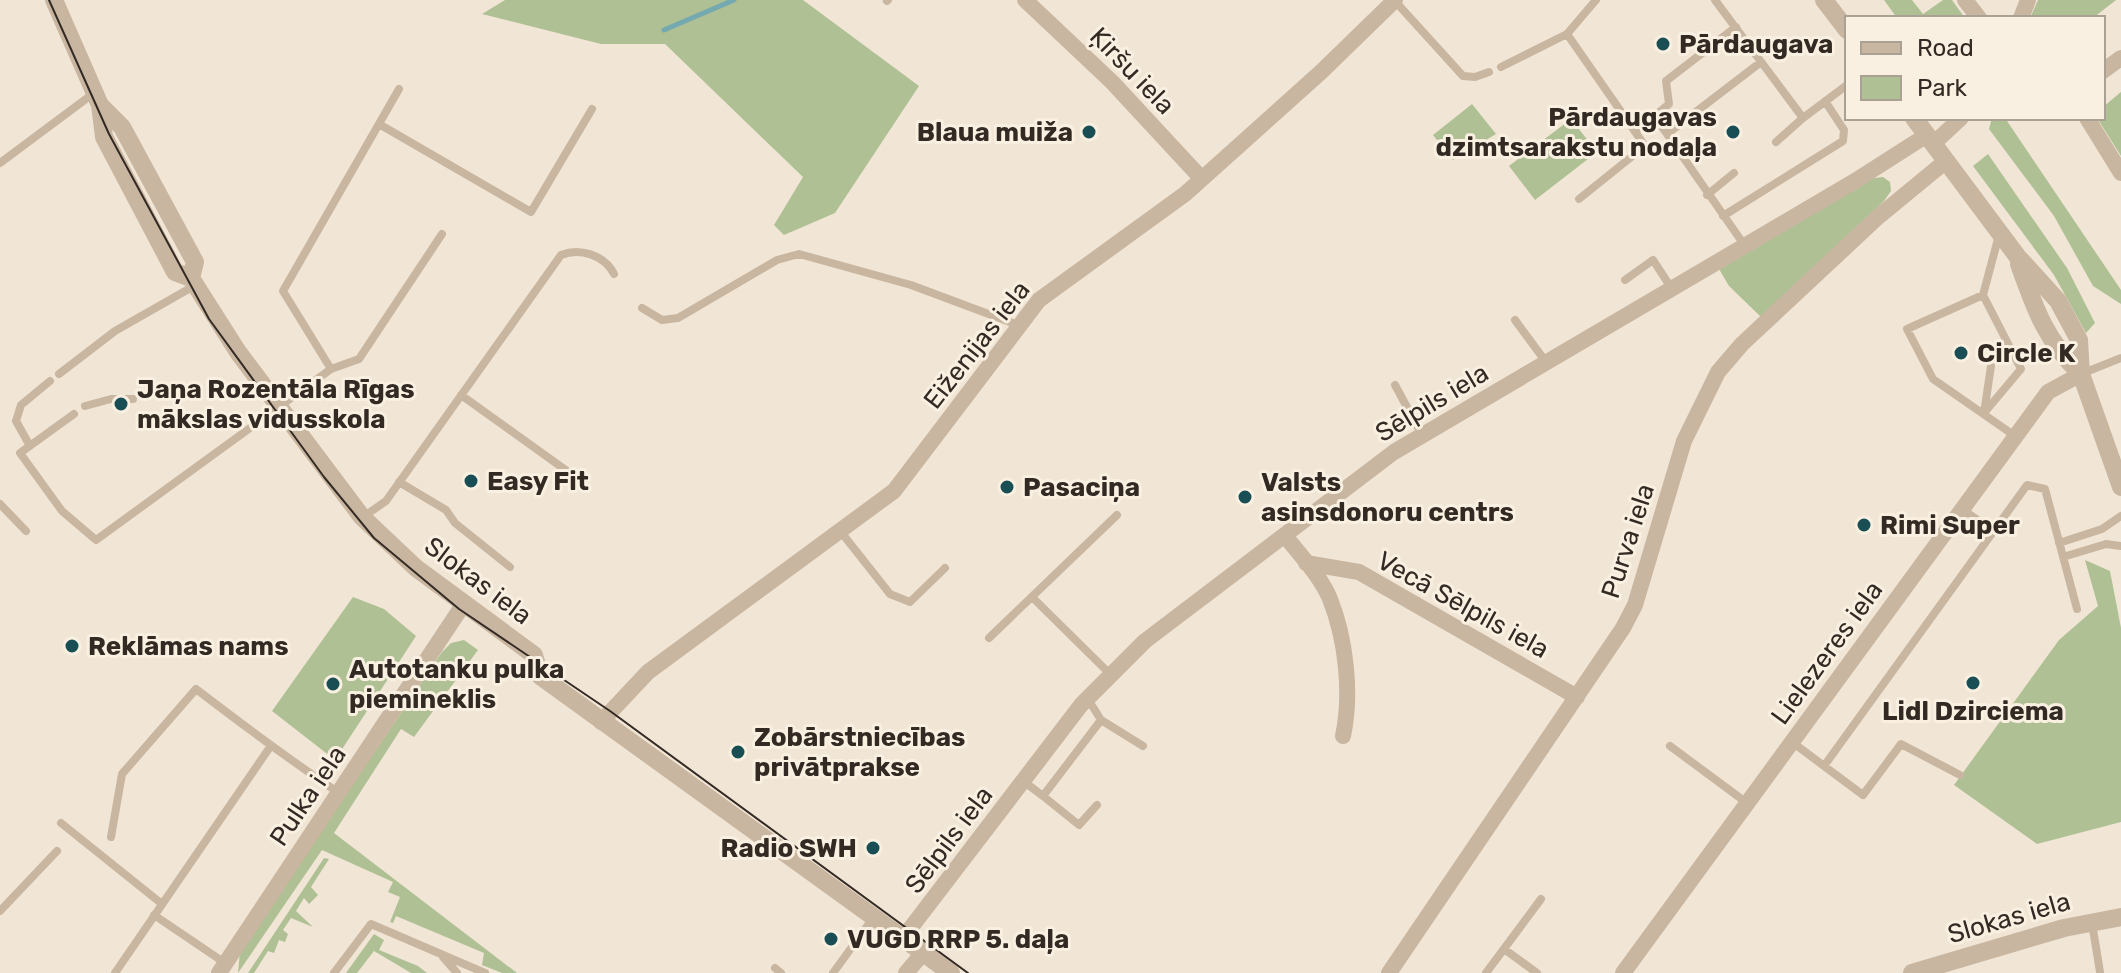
<svg xmlns="http://www.w3.org/2000/svg" width="2121" height="973" font-family="Rubik,sans-serif">
  <rect width="100%" height="100%" fill="#f1e6d5"/>
  <path fill="#afc095" d="M505,0H803L919,86L835,213L784,235L774,225L803,177L665,44H601L482,14Z
    M1884,0H1912L1923,14L1943,0H1952L1965,18H1897Z
    M2038,0H2116L2093,18H2030Z
    M2121,92V156L2097,118H2103V107Z
    M1472,104L1496,134L1453,160L1433,135Z
    M1992,118H2005L2121,290V304L2093,286L2054,216L1989,129Z
    M1571,119L1597,152L1535,200L1509,166Z
    M1988,154L2067,268L2095,323L2086,333L2054,275L1973,166Z
    M1883,177L1890,182L1891,191L1884,201L1761,317L1729,286L1719,269L1874,178Z
    M2085,560L2110,571L2121,628V822L2037,844L1954,785L2059,640L2098,606Z
    M353,597L384,609L416,636L335,760L272,711Z
    M464,640L478,650L414,737L401,729L334,833L517,973H502L482,965L484,953L396,916L393,923L390,922L400,897L388,892L393,882L322,850L238,973L240,952L442,652L451,643Z
    M324,858L329,859L311,887L318,895L309,904L304,898L296,911L313,927L291,918L283,930L288,934L285,942L279,940L274,953L268,951L254,973H248Z
    M374,934L384,940L379,950L418,966L427,973H411L374,951L357,973H346Z"/>
  <g fill="none" stroke-linecap="round" stroke-linejoin="round">
    <path stroke="#74a9af" stroke-width="5" d="M664,30L734,0"/>
    <path stroke="#c9b6a1" stroke-width="8" d="M1394,0L1463,76L1475,77L1489,72
      M1715,0L1803,118L1776,142
      M887,1L888,0
      M1501,67L1567,34
      M1654,116L1667,134
      M1803,118L1847,85
      M379,124L531,212L592,109
      M1635,132L1669,104L1666,81L1736,27
      M0,163L94,93
      M1707,195L1734,173
      M1579,199L1645,146L1567,34L1596,0
      M1723,216L1843,141L1844,130L1825,101
      M1745,246L1667,134L1761,62
      M1625,280L1653,260L1672,289
      M1983,295L1907,329L1933,379L2015,436
      M642,308L662,320L678,318L777,260L799,254L911,285L1018,325
      M1515,320L1546,362
      M331,369L283,291L399,89
      M59,374L115,331L194,286
      M2081,374L2121,358
      M1395,385L1422,435
      M461,395L567,471
      M85,406L111,399H133
      M1984,413L2021,369L1983,295L1999,235
      M1984,413L1991,366
      M74,414L20,453L62,511L96,540L331,369L359,359L442,234
      M30,446L16,421L21,405L50,381
      M399,482L446,510L455,523L510,567
      M0,504L26,531
      M1962,509L1993,531
      M363,517L386,501L561,255C579,248 604,254 614,274
      M841,532L890,594L910,602L945,568
      M2059,543L2102,529L2121,516
      M2063,557L2106,544L2121,546
      M1032,597L1110,674
      M989,638L1117,515
      M1101,720L1143,746
      M1792,742L1824,766L2027,485L2045,489L2077,609
      M1670,746L1747,803
      M1824,766L1863,795L1901,744L1960,775
      M1023,781L1043,796L1101,720L1088,699
      M1043,796L1079,825L1097,805
      M61,823L162,904
      M111,837L122,774L196,689C243,725 290,760 339,793
      M0,911L57,851
      M154,915L225,963
      M2092,923L2100,972
      M1504,949L1537,973
      M443,957L457,973
      M775,968L781,973
      M115,973L270,747
      M334,973L371,924L485,973
      M833,973L873,918
      M1486,973L1541,899"/>
    <path stroke="#c9b6a1" stroke-width="16" d="M1025,0L1112,82L1202,179
      M1965,0L1979,18
      M2021,18L2028,0
      M2103,71L2121,58
      M2087,118L2121,173
      M1933,144L1961,118
      M1286,537C1301,556 1321,577 1330,599C1346,639 1352,694 1343,736
      M1306,563L1359,572L1577,697
      M601,722L648,672L894,491L1039,300L1185,194L1321,72L1395,0
      M903,938L1081,705L1145,641L1394,452L1855,181L1927,135
      M219,973L463,605
      M906,973L923,953
      M1389,973L1623,628L1635,605L1684,441L1718,372L1742,344L1878,217L1946,161
      M1623,973L2048,392L2081,374"/>
    <path stroke="#c9b6a1" stroke-width="18" d="M54,0L100,105L122,127L195,262L191,278
      M1824,0L1847,30
      M100,105L104,137L175,272L191,278L238,352L362,517L416,568L534,655L540,676L951,973
      M1914,118L2017,256L2058,301L2079,340L2081,374L2121,487
      M2019,264C2035,309 2046,341 2081,374
      M1912,973L2064,928L2121,917"/>
    <path stroke="#332a24" stroke-width="2" d="M49,0L109,134L209,319L324,477L374,538L459,609L610,711L968,973"/>
  </g>
  <g fill="#194e55" stroke="#f9f0e1" stroke-width="3">
    <circle cx="1663" cy="44" r="8"/>
    <circle cx="1089" cy="132" r="8"/>
    <circle cx="1733" cy="132" r="8"/>
    <circle cx="1961" cy="353" r="8"/>
    <circle cx="121" cy="404" r="8"/>
    <circle cx="471" cy="481" r="8"/>
    <circle cx="1007" cy="487" r="8"/>
    <circle cx="1245" cy="497" r="8"/>
    <circle cx="1864" cy="525" r="8"/>
    <circle cx="72" cy="646" r="8"/>
    <circle cx="1973" cy="683" r="8"/>
    <circle cx="333" cy="684" r="8"/>
    <circle cx="738" cy="752" r="8"/>
    <circle cx="873" cy="848" r="8"/>
    <circle cx="831" cy="939" r="8"/>
  </g>
  <g text-anchor="middle" dominant-baseline="central" stroke-width="6" stroke-linejoin="round" paint-order="stroke">
    <g font-size="26" font-weight="bold" fill="#332a24" stroke="#f9f0e1" text-anchor="start">
      <text x="1679" y="44">Pārdaugava</text>
      <text x="1717" y="117" text-anchor="end">Pārdaugavas<tspan x="1717" dy="30">dzimtsarakstu nodaļa</tspan></text>
      <text x="1073" y="132" text-anchor="end">Blaua muiža</text>
      <text x="1977" y="353">Circle K</text>
      <text x="137" y="389">Jaņa Rozentāla Rīgas<tspan x="137" dy="30">mākslas vidusskola</tspan></text>
      <text x="487" y="481">Easy Fit</text>
      <text x="1261" y="482">Valsts<tspan x="1261" dy="30">asinsdonoru centrs</tspan></text>
      <text x="1023" y="487">Pasaciņa</text>
      <text x="1880" y="525">Rimi Super</text>
      <text x="88" y="646">Reklāmas nams</text>
      <text x="349" y="669">Autotanku pulka<tspan x="349" dy="30">piemineklis</tspan></text>
      <text x="1973" y="711" text-anchor="middle">Lidl Dzirciema</text>
      <text x="754" y="737">Zobārstniecības<tspan x="754" dy="30">privātprakse</tspan></text>
      <text x="857" y="848" text-anchor="end">Radio SWH</text>
      <text x="847" y="939">VUGD RRP 5. daļa</text>
    </g>
    <g font-size="26" fill="#332a24" stroke="#f9f0e1">
      <text transform="translate(1132 71) rotate(46)">Ķiršu iela</text>
      <text transform="translate(977 345) rotate(-52)">Eiženijas iela</text>
      <text transform="translate(1432 403) rotate(-31)">Sēlpils iela</text>
      <text transform="translate(1628 541) rotate(-72)">Purva iela</text>
      <text transform="translate(478 581) rotate(37)">Slokas iela</text>
      <text transform="translate(1463 605) rotate(29)">Vecā Sēlpils iela</text>
      <text transform="translate(1827 653) rotate(-54)">Lielezeres iela</text>
      <text transform="translate(308 796) rotate(-56)">Pulka iela</text>
      <text transform="translate(949 840) rotate(-53)">Sēlpils iela</text>
      <text transform="translate(2009 918) rotate(-16)">Slokas iela</text>
    </g>
  </g>
  <rect x="1845" y="16" width="260" height="104" fill="#f9f0e1" stroke="#aaa195" stroke-width="2"/>
  <rect x="1861" y="42" width="40" height="12" fill="#c9b6a1" stroke="#aaa195" stroke-width="2"/>
  <text x="1917" y="56" font-size="24" fill="#332a24">Road</text>
  <rect x="1861" y="76" width="40" height="24" fill="#afc095" stroke="#aaa195" stroke-width="2"/>
  <text x="1917" y="96" font-size="24" fill="#332a24">Park</text>
</svg>
